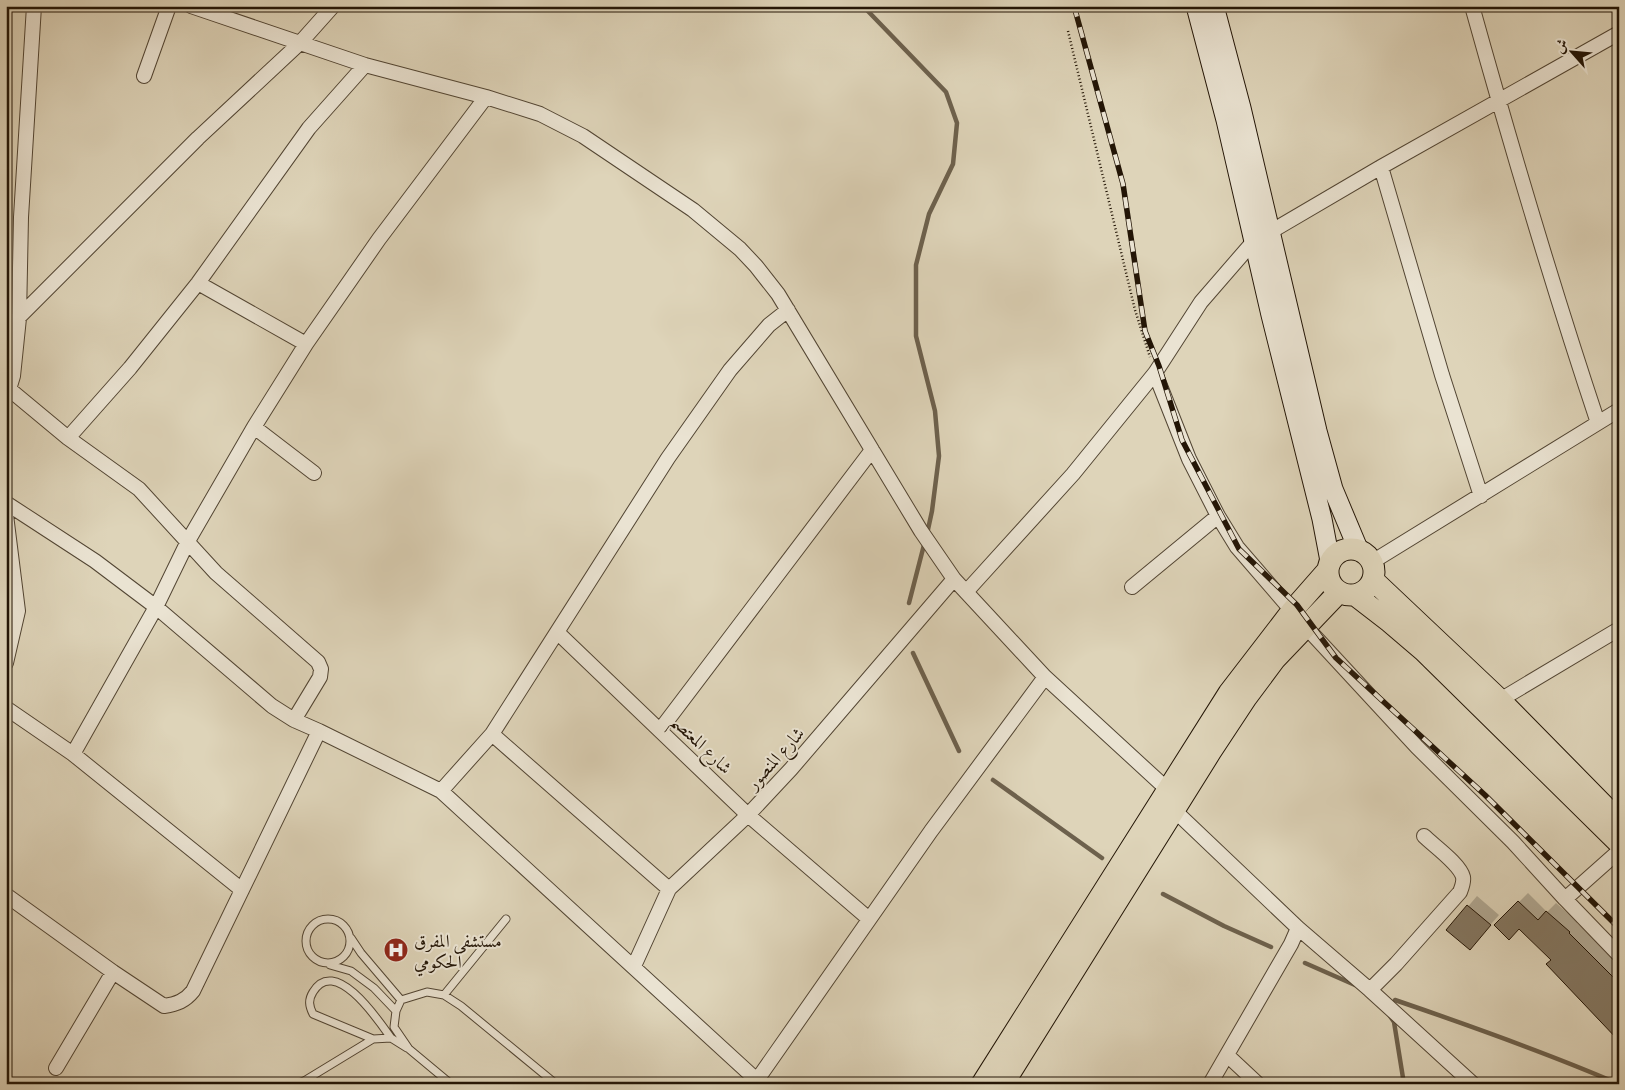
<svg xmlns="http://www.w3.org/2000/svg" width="1625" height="1090" font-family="'Gentium Book Plus',Amiri,serif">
  <rect width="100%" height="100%" fill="#ded4b9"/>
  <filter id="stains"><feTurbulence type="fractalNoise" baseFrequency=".004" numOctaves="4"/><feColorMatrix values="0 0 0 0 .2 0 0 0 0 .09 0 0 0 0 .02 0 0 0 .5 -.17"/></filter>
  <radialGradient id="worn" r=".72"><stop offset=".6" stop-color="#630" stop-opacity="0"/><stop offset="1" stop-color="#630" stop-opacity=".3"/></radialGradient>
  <path fill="#0003" d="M1528,893L1547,912L1556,903L1578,922L1577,923L1619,964V1040L1553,960L1519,928L1496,925Z
    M1477,896L1499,915L1470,948L1448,930Z"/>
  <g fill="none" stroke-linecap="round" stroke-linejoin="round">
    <path stroke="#6d614d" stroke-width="4.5" d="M863,6L946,92L957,123L953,164L929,214L916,265V336L935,411L939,456L932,511L927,534
      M909,603L925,541
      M913,653L959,751
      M993,780L1102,858
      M1163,894L1224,926L1271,947
      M1305,963L1355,985
      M1395,1000C1471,1026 1545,1052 1619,1084
      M1390,1016L1394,1022L1404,1084"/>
  </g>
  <path fill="#847863" stroke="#231506" d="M1518,901L1538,920L1546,911L1570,932L1569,933L1619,983V1041L1546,964L1551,960L1519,929L1509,940L1494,925Z
    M1467,905L1491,925L1470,950L1446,930Z"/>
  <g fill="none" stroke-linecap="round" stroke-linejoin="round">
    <defs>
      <path id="lane" d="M306 941a22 22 0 1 1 44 0a22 22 0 1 1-44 0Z
        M351,938L361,953L401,1000
        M330,965L351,971L374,988L396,1011
        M444,995L506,919
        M373,1039L313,1014C309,1006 308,1000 313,992C335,955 379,1021 391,1038
        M297,1084L304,1081L373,1039L391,1038L407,1048
        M451,1084L409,1049L394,1027L396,1011L401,1000L427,992L444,995L461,1006L556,1084"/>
      <path id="street" d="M191,6L365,65L486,97L540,114L583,136L693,210L740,249L756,266L778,294L921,531L954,579L1045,677L1168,790
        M1472,6C1511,146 1552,285 1598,423
        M144,76L169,6
        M1381,167L1442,375L1481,496
        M198,283L306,344
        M6,330L198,138L300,43L333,6
        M1155,373L1189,459L1218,516L1237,547L1306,627L1417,747L1513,842L1565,899L1619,955
        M9,389L68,438L139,489L216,573L318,662L321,669L320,677L294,720
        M7,396L13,376L19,318L21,217L34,6
        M254,427L314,473
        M68,438L130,368L198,283L309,128L365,65
        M6,503L95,561L156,607L272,706L294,720L319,731L441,791L761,1084
        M6,515L18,611L6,663
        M1372,562L1619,410
        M1132,587L1218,516
        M966,592L1073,474L1155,373L1201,302L1253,242L1381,167L1619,33
        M557,632L748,815L869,919
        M1500,700L1619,629
        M6,708L73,754L242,890
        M660,730L872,450
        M492,734L669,889
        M73,754L156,607L188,541L254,427L306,344L379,239L486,97
        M441,791L492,734L668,458L730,370L769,325L788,310
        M1174,810L1298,928L1291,944L1210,1084
        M6,895L113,972L164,1006C177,1004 185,1001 193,991L319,731
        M1565,899L1619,851
        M1298,928L1370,990L1396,964L1460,892C1462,887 1464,882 1463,877C1460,864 1433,845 1424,836
        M634,966L669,889L748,815L791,769L954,579
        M1370,990L1473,1084
        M1227,1055L1258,1084
        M56,1068L113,972
        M757,1080L931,831L1045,677"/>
      <path id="secondary" d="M1196,6L1226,120L1271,315L1322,519L1330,561
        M1214,6L1241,108L1317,431L1333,489L1359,551"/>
      <path id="primary" d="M1328 572a23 23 0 1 1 46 0a23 23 0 1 1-46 0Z
        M1373,580L1500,700L1619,821
        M1355,595L1390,622L1424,651L1619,843
        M982,1084L1229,693L1292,611L1328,570
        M1003,1084L1211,751L1246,698L1275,659L1339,592"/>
    </defs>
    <use href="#lane" stroke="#524533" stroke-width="9"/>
    <use href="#street" stroke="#524533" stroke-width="16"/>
    <use href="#secondary" stroke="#231506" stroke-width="21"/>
    <use href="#primary" stroke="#231506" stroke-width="23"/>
    <path stroke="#231506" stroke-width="2.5" stroke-dasharray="1 2.5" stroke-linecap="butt" d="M1068,31L1135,310L1150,357"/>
    <use href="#lane" stroke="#eae3d2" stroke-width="7"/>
    <use href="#street" stroke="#eae3d2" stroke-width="14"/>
    <use href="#secondary" stroke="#eae3d2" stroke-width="19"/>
    <use href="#primary" stroke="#ded4b9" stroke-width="21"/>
    <defs>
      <path id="rail" d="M1074,6L1123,184L1145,331L1159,366L1182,440L1239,549L1297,605L1336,658L1485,795L1619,928"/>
    </defs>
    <use href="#rail" stroke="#231506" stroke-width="5.5"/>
    <use href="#rail" stroke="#eae3d2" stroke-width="4" stroke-dasharray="11" stroke-linecap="butt"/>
  </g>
  <defs>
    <symbol id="hospital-disc" viewBox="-11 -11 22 22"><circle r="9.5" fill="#8f2418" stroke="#eae3d2"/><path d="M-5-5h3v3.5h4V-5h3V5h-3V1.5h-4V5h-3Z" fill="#fff"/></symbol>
  </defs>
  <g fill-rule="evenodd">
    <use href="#hospital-disc" x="382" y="936" width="28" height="28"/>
  </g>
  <g text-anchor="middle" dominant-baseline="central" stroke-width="4" stroke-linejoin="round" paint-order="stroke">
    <g font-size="18" fill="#231506" stroke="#eae3d2">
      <text transform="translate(702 744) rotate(44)">شارع المعتصم</text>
      <text transform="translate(775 758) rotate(-48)">شارع المنصور</text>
    </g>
    <g font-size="18" fill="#231506" stroke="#eae3d2" text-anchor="start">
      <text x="414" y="940">مستشفى المفرق<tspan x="414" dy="21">الحكومي</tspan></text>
    </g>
  </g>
  <rect width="1625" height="1090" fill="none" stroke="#ded4b9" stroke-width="25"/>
  <rect x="8" y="8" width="1610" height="1075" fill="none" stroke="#231506" stroke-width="2.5"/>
  <rect x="12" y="12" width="1600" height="1065" fill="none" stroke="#231506"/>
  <g transform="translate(1572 52) rotate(297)" stroke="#eae3d2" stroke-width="4" paint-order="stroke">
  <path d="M0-4L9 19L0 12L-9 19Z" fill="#231506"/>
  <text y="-8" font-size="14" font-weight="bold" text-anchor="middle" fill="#231506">ش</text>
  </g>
  <rect width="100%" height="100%" filter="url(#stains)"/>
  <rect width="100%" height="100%" fill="url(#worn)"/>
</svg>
